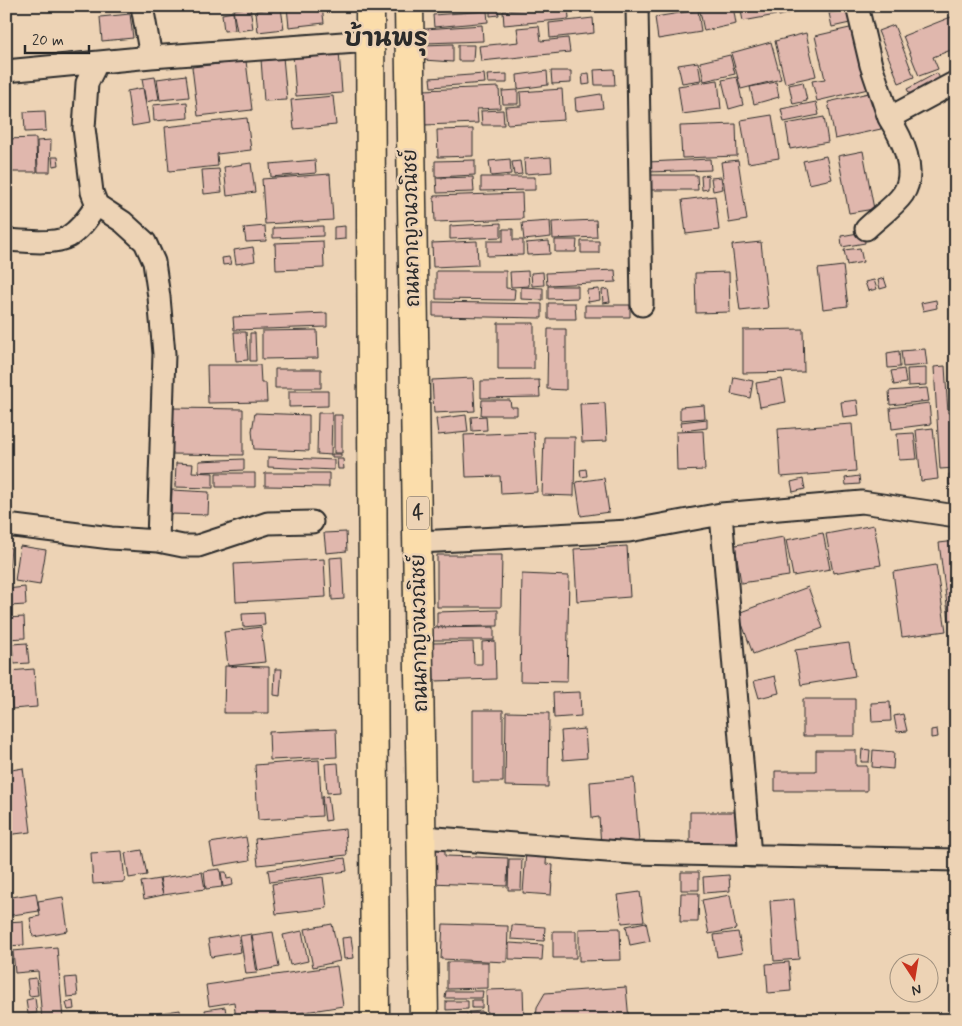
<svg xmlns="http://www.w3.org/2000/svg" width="962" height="1026" font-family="Mynerve,'Playpen Sans Thai',sans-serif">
  <rect width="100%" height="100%" fill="#edd3b5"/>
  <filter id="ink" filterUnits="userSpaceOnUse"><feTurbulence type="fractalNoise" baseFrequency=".02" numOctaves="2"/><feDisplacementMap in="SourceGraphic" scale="10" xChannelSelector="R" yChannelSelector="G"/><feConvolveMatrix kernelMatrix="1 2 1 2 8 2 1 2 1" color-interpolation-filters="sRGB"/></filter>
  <g filter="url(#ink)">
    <path fill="#e0b7ad" stroke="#2b2b2b" d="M296,6H322L324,23L289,27L287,7Z
      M429,6H484V10L429,11Z
      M490,6H502V10H498L499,15L490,16Z
      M568,6L569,19L504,25L503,11Z
      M699,6H733L736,24L704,31Z
      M740,6H774L776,15L743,21Z
      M776,6H814L779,16Z
      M250,7L253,29L237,31L233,10Z
      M281,8L284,29L258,32L256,11Z
      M698,10L701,32L658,39L655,17Z
      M848,10L850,23L832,27L829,13Z
      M487,11L488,22L434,27L433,15Z
      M233,12L235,30L224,31L222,14Z
      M130,14L133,38L102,41L100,17Z
      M951,17L956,29V48L933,57L938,69L919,76L903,36Z
      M593,18L594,33L550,38L549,23Z
      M482,25L483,41L425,43V29Z
      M894,25L914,77L899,83L878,31Z
      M539,26L541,41L568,38L570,52L481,61L479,46L519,42L517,28Z
      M854,27L868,89L817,101L812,81L825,79L815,36Z
      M806,33L816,76L785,83L775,41Z
      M771,42L781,79L741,89L731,53Z
      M453,44V62L423,60V45Z
      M458,45H474L473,61H458Z
      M339,51L342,93L296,96L293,55Z
      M730,55L735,74L704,81L700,62Z
      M283,57L287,100L264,101L261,59Z
      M246,61L252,110L198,116L192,67Z
      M698,62L701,80L682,83L678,65Z
      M614,69L615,85H595L594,70Z
      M547,71L548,85L518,89L517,75Z
      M551,71H571V83L552,84Z
      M589,73L590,84L583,85L582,74Z
      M937,73L943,84L913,100L907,89Z
      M484,74L485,83L431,87L430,78Z
      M507,74V83H488L487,75Z
      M186,75L189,97L160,100L157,79Z
      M155,77L159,99L146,102L142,79Z
      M737,77L743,105L729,109L722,80Z
      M718,80L721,109L682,114L678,86Z
      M776,82L779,97L754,104L750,87Z
      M803,82L807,101L793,104L789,85Z
      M499,87L500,108L477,109L478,123L424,125L423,90Z
      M143,88L149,123L132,126L127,91Z
      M562,89L564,120L507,124L505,107L521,106L520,92Z
      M518,90V104H503L502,91Z
      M873,92L881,129L835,139L828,102Z
      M601,94L603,108L576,111L575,98Z
      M333,96L336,125L294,129L291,100Z
      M187,102L188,118L154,121L153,105Z
      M816,102L819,115L784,122L781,109Z
      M503,110L504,125H482L481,111Z
      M45,111L46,131L25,132L24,112Z
      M772,115L779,158L748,163L741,120Z
      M824,117L828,142L790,149L786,124Z
      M247,118L251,150L217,154L218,166L169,171L165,127Z
      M736,124L737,156L682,158L680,126Z
      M473,129V156L438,157L437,130Z
      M36,138L37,172H6V139Z
      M51,140L50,172H38L37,141Z
      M863,151L874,209L849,213L838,156Z
      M826,156L832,179L809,184L803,161Z
      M52,157H58L59,165L53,166Z
      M551,157L552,172L525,174L524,159Z
      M510,159L511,174L491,176L489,161Z
      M710,159L711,170L648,172V162Z
      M315,160L316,173L271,177L270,164Z
      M475,160V175L435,177V161Z
      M738,160L747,220L729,223L721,162Z
      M520,161L522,174L514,175L512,162Z
      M251,163L255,192L227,196L224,167Z
      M219,169L222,192L204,194L202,170Z
      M330,174L333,220L265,224L262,179Z
      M646,175H697L698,190H646Z
      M708,175V189L702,190L701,176Z
      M473,177L474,192L437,193L436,178Z
      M481,177H535V190L481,191Z
      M721,177L723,189L713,191L711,178Z
      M522,193L523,219L435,222L434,196Z
      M715,196L719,230L686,234L682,200Z
      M596,220L597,237L553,239L552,222Z
      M550,221L551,237L524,240L522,223Z
      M501,223V237L450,239V226Z
      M265,226L266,241L246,242L244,228Z
      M323,226V236L273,238V228Z
      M345,226V239L334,240V227Z
      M503,229H513V240H523V255L487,256V241H503Z
      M864,232L865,243L842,247L841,236Z
      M555,240H577L576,252H555Z
      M323,241L324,268L276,270L275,243Z
      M477,241L478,265L433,267L432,243Z
      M549,241L550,254L527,255L526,243Z
      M581,241H599V253H581Z
      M761,242L768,308L740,311L732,245Z
      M253,247L255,261L236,264L234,250Z
      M860,248L863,262L847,265L844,250Z
      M229,257L231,264L223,265L222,258Z
      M843,266L848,306L823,309L818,269Z
      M615,270L616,282L547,285L546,273Z
      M436,271H506V288L515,289L514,300L436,299Z
      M528,271L529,286L511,287L510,272Z
      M543,272L544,285L532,286L531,273Z
      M729,272L730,312L696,313L695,273Z
      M884,278L887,287L880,289L878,280Z
      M874,280L877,289L868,291L865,282Z
      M548,286H578V298L548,299Z
      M521,287L543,288V300L521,299Z
      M599,289L600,300L588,302L587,290Z
      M608,289L610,302L603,303L602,290Z
      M936,300L937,308L923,311L921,303Z
      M433,302L542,304V318L433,316Z
      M548,303H575L576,319H548Z
      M585,305H630V317H585Z
      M327,313V327L234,330L233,317Z
      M498,323H534V369H498Z
      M548,329H566V390L547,389Z
      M803,329L804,372L743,373V330Z
      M317,330L318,358L262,359V331Z
      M234,332H246L248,360L236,361Z
      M250,333H255L256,361H250Z
      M925,349L927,365L903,367L901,351Z
      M899,351L900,367L888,368L887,353Z
      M207,365H260L261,383H266L267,402L208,403Z
      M945,366L948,413H956V468L940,469L934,367Z
      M926,368V385L908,386L907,369Z
      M275,369H321V388H275Z
      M904,369L906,383L894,385L891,371Z
      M734,377L753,381L750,398L731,394Z
      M473,378L475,411L434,413L432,380Z
      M782,379L786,402L760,407L756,383Z
      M539,380L540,397L481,398V381Z
      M927,388L929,401L890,405L889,391Z
      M289,391H328V406L289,407Z
      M482,400H510L511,407H517V415H481Z
      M857,400L859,415L843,417L841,402Z
      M605,403L607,441L582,442L580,404Z
      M929,403L931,424L892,429L890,408Z
      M704,405L705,418L680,420V407Z
      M173,408L243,409V455L172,454Z
      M255,413L309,415V451L254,449L252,431Z
      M318,413H332L331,455L317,454Z
      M334,415H342V453H334Z
      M466,415L468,432L438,435L436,419Z
      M486,416L487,430L472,431L471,417Z
      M707,419V428L682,431L681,422Z
      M852,424L856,471L781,477L778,429Z
      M933,428L938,479L921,481L916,430Z
      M703,431L705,470L677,471L676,432Z
      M534,432L537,492L501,494L500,476L466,477L464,435Z
      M914,433L917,459L899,460L897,434Z
      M544,437H575L574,496L542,495Z
      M332,454H341V457H332Z
      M268,457L334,460V470L268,467Z
      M244,459V470L199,472V461Z
      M337,459H343L344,469H338Z
      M176,463L193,464L192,472L213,473V488L175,487Z
      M586,469L587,476L581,477L580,470Z
      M216,473H255V487H216Z
      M265,473H329V487L265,486Z
      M949,474H956V484L949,485Z
      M859,476L860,484L846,485L845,478Z
      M604,478L609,512L581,516L576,482Z
      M803,479L805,489L793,492L791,482Z
      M172,490L209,492L208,515L171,514Z
      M874,525L881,565L833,573L826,534Z
      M346,532L347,551L326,553L324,533Z
      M823,533L830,569L793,576L786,540Z
      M784,537L789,576L741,583L735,545Z
      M956,541V620H949L939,543Z
      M20,546L46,550L40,585L15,581Z
      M627,546L630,597L577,601L574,549Z
      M6,547L11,548L8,581H6Z
      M437,555H502L501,607H437Z
      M342,557L344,599L332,600L330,558Z
      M324,559L326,597L236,602L234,564Z
      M936,565L946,631L902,637L893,572Z
      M522,574L569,576L567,682L520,681Z
      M25,587L26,605L9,606L7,589Z
      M808,587L823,628L753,654L738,613Z
      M498,610V626L437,627V612Z
      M264,613L265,625L243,627L242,614Z
      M24,617L25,638L6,639V618Z
      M261,627L265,662L228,666L224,632Z
      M494,627V640H428V628Z
      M495,641L496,679L434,681L433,643L473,642L474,664H482V642Z
      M27,643L29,663L14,664L12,644Z
      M849,643L855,676L801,685L795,650Z
      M6,648L9,666H6Z
      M225,666L269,667V713H224Z
      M34,669L37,707L12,709L9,671Z
      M275,669H282L280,696L274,695Z
      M775,676L779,693L759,698L754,681Z
      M580,692L581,716L554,718L553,693Z
      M803,699H855V736H803Z
      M890,702L891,721L872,722L871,703Z
      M473,710H503V782H473Z
      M506,712L549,713L548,787L505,786Z
      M903,714L907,731L897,732L894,716Z
      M336,729L337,757L270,760L269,732Z
      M585,729L587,758L563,760L561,731Z
      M937,729L938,737L931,738V730Z
      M952,744H956V766Z
      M862,749L870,750L869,762H861Z
      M816,750H856V766H867V791H775V771H816Z
      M873,750L894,752L893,769L872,767Z
      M319,760L322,816L258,820L255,765Z
      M338,763L340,792L327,793L325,764Z
      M23,768L31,832L6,835V771Z
      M634,778L639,842L601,846L599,817L592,818L590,782Z
      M328,796L331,820L325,821L322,797Z
      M690,812H740V843H690Z
      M345,829L347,855L258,865L255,839Z
      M246,837L250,860L214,866L210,843Z
      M432,848H445V856L508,858L507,886L430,883Z
      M142,850L147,875L129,878L125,853Z
      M122,851L125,882L93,884L91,853Z
      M526,851L547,852L546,864L553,865L551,895L523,893Z
      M345,858L347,871L270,882L268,870Z
      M509,859H522L521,890H508Z
      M220,869L222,887L206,889L204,871Z
      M202,872L205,889L163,895L160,878Z
      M221,872H226L227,879L232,878L233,885L223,887Z
      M681,872H699V890H681Z
      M729,875L730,891L704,893L703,877Z
      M323,877L327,908L276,914L272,884Z
      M159,879L163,895L144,899L141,882Z
      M640,892L644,921L622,923L618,895Z
      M36,893L39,911L6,916V898Z
      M681,893H699L698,922H680Z
      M730,895L736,929L709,934L702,900Z
      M63,897L68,931L33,937L30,918L40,916L38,901Z
      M794,899L799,959L774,961L770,901Z
      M23,921L24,945L6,946V922Z
      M646,922L650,941L630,945L626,926Z
      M332,924L340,961L313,967L305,929Z
      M443,924L508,926L507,962L441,959Z
      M512,925L545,927L544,941L511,939Z
      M620,928L621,960L579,961V929Z
      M302,931L308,961L290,965L283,935Z
      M553,931H576V958H553Z
      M273,932L279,967L258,971L252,935Z
      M738,932L742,953L717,957L714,935Z
      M238,934L241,952L211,957L208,939Z
      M251,934L257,973L246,974L240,936Z
      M351,937L354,958L344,959L342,938Z
      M509,943L543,945L542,960L509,959Z
      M57,947L63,1020H42L38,971L15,973L13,951Z
      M447,962H488V988L447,989Z
      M789,962L791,991L768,993L766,964Z
      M337,966L343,1006L255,1020H236L234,1002L209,1006L206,985Z
      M76,977L78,996L67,997L65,978Z
      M36,978L38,995L29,996L27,979Z
      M626,987L629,1020H536L537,1007L545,993Z
      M523,989L524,1020H487L486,990Z
      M446,991H483L482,998H445Z
      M35,998L37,1013L28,1014L26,1000Z
      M472,1000H482V1008H472Z
      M73,1001L74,1009L68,1010L66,1003Z
      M446,1001H468V1009L446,1010Z
      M225,1007L227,1020H207L205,1010Z
      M180,1010L181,1020H137L136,1017Z
      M482,1011L483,1020H470L469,1012Z
      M467,1013V1020H449L448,1014Z
      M38,1017V1020H27V1019Z"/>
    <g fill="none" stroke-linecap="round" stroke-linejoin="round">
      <defs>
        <path id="street" d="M142,6L151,57
          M637,6L642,305
          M857,6L871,65L889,118L956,82
          M6,71L151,57L370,41
          M866,229C877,218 894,207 903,194C918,171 902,138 889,118
          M6,240C22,241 54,245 68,237C81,229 89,216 97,205
          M721,514L750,856
          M6,525L111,538L158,541L164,354L159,297L154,262L145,242L123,222L97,205L92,192L84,128L87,83L97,63
          M158,541L183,546H198L268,523L312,522
          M419,542L629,531L721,514L862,502L956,516
          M423,837L633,853L956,860"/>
        <path id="highway" d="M370,6L375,1020
          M409,6C412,344 422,682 424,1020"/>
      </defs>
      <use href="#street" stroke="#2b2b2b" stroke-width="25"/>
      <use href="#highway" stroke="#2b2b2b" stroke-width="31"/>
      <use href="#street" stroke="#edd3b5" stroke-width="21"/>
      <use href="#highway" stroke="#fbddab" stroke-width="28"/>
    </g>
  </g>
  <g text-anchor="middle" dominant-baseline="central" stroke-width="5" stroke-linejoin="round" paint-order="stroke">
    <rect fill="#edd3b5" stroke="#655d54" stroke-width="1" x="407" y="496.5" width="22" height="33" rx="4"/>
    <g font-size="19" font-weight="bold" fill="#2b2b2b">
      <text x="418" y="513">4</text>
    </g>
    <g font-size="20" fill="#2b2b2b" stroke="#edd3b5">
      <text transform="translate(412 228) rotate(-91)">ถนนกาญจนวณิชย์</text>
      <text transform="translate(420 633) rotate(-91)">ถนนกาญจนวณิชย์</text>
    </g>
    <g font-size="25" font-weight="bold" fill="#2b2b2b" stroke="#edd3b5">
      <text x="386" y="39">บ้านพรุ</text>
    </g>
  </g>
  <rect width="962" height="1026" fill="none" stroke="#edd3b5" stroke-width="25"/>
  <rect x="12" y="12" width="937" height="1001" fill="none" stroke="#2b2b2b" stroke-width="2" filter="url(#ink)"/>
  <g transform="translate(914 978) rotate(168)"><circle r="24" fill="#edd3b5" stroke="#9f907e"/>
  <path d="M0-4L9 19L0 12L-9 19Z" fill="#c8321e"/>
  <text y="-8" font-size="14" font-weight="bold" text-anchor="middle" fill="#2b2b2b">N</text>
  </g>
  <path d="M25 45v8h64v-8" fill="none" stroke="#2b2b2b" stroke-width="2.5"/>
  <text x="32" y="45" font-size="15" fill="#2b2b2b" stroke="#edd3b5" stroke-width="4" paint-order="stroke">20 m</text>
</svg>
